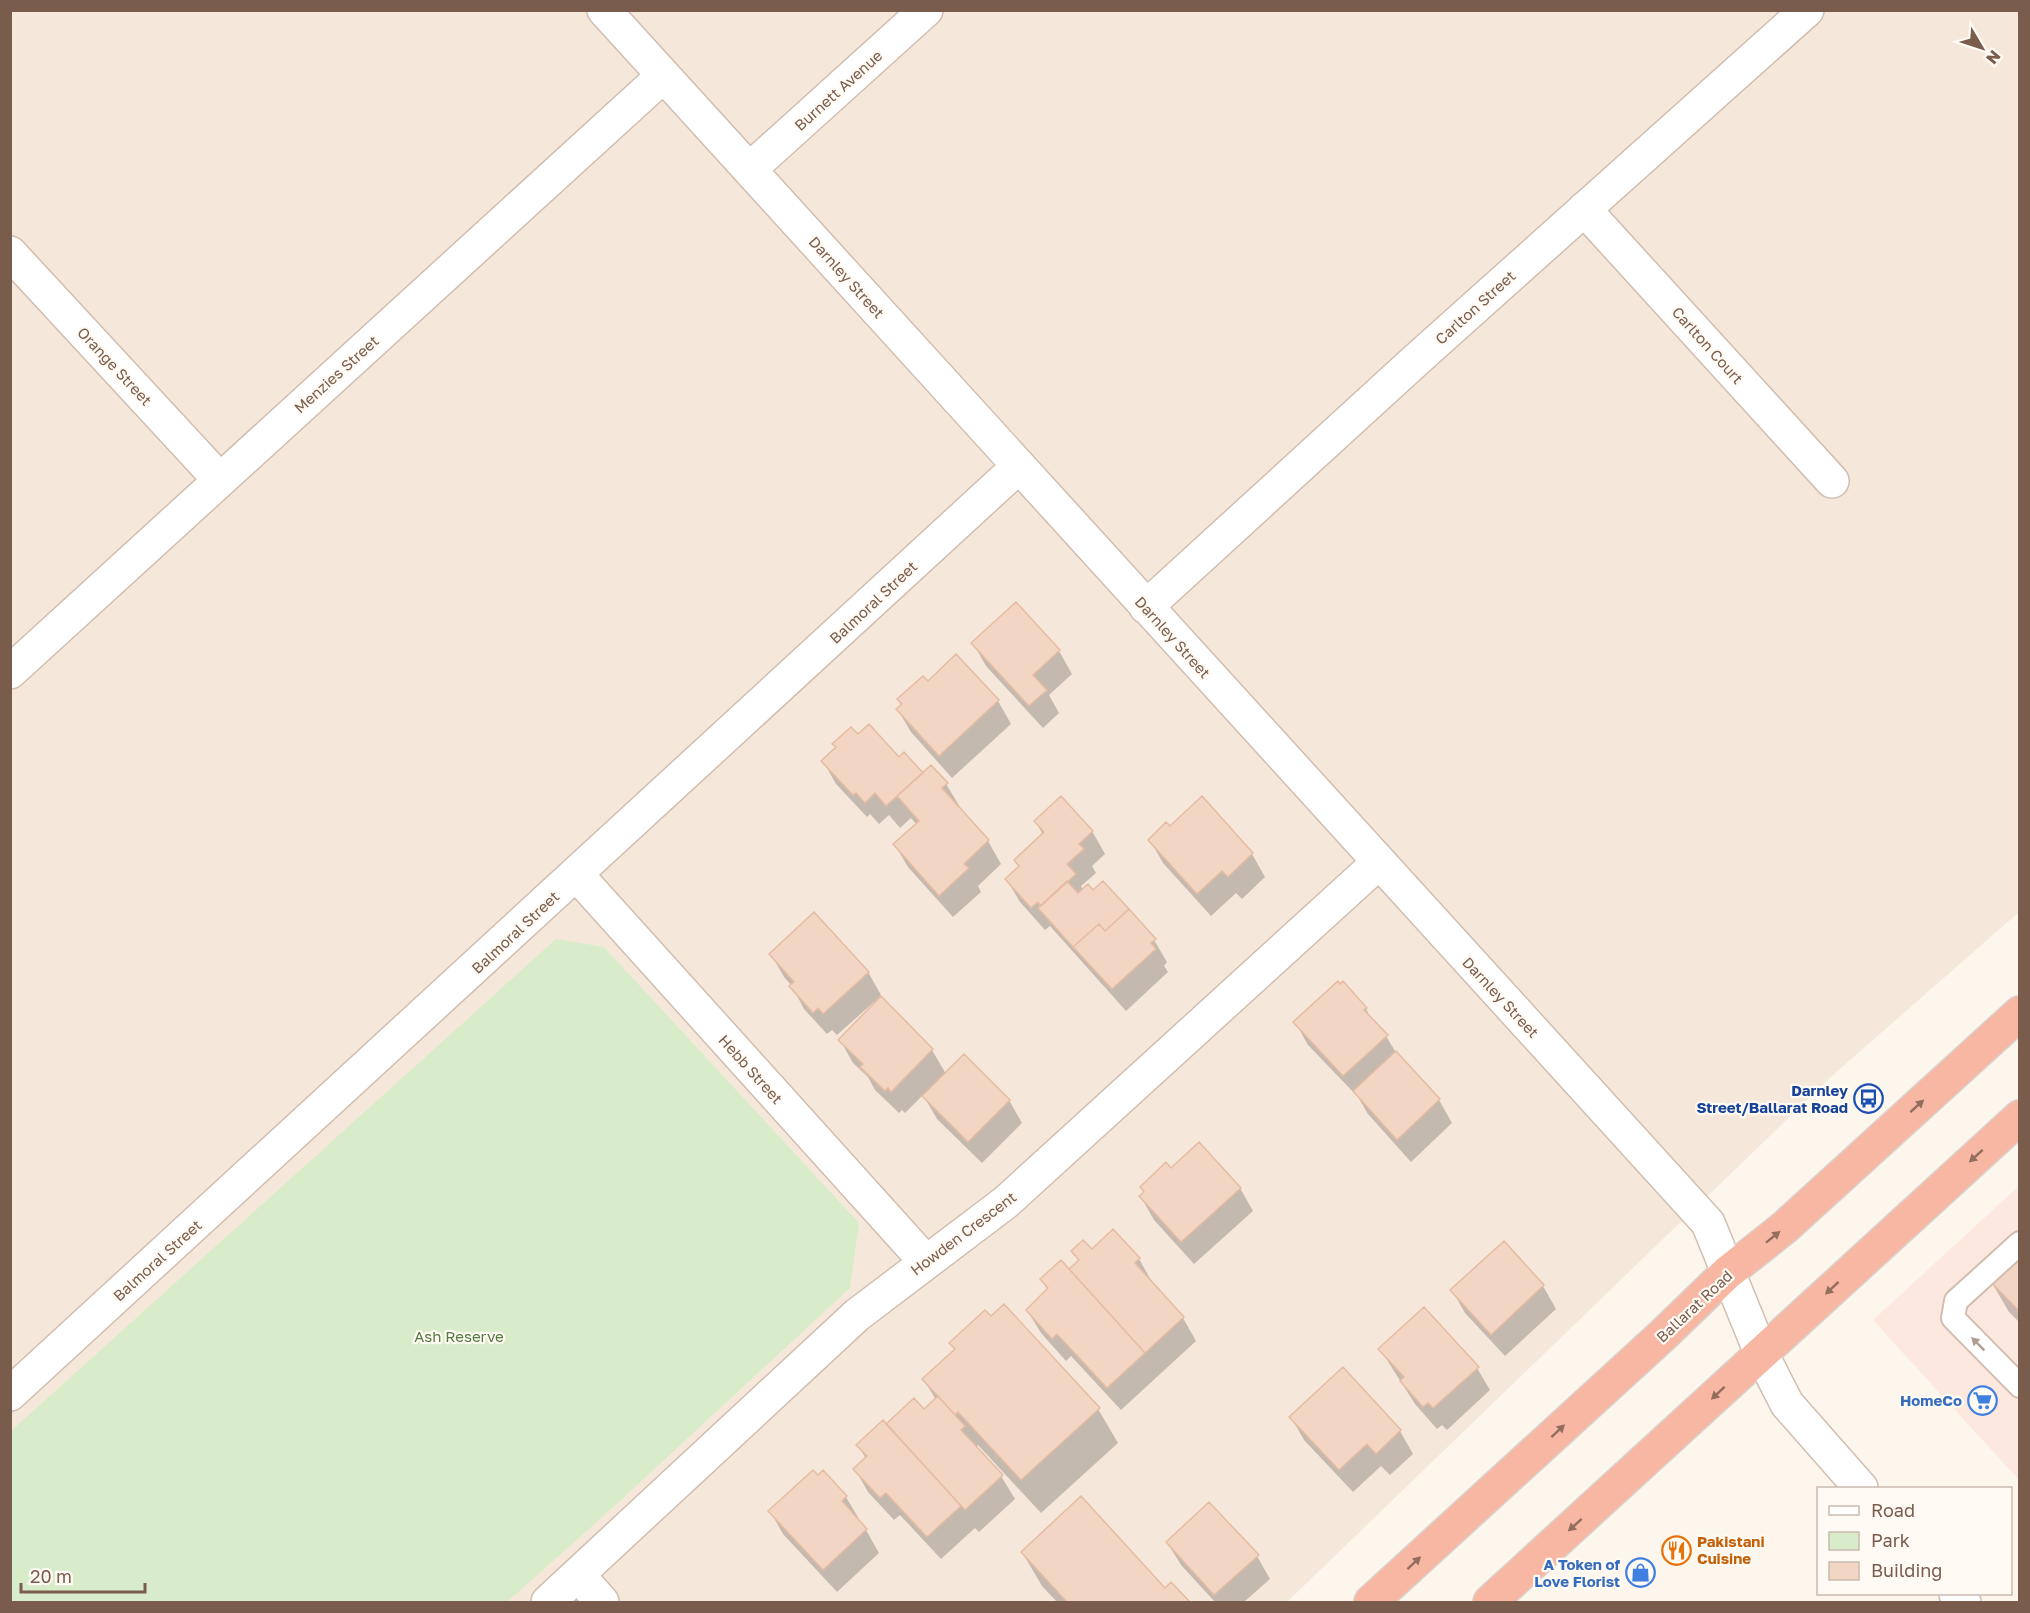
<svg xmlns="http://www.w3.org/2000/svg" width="2030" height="1613" font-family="'Golos Text',sans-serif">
  <rect width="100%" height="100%" fill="#fdf6ec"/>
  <path fill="#f5e8da" d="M11,11H2019V912L1833,1075L1287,1602H11Z"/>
  <path fill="#fde8e0" d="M2019,1186V1480L1873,1320Z"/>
  <path fill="#d8ecc9" d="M556,939L604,947L859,1223L850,1288L609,1511L507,1602H11V1431Z"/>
  <path fill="#0003" d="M973,643L1059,651L1072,674L1049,695L1059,713L1043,728L986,666Z
    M927,683L998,701L1011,724L952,778L911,732L898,710L902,706L898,700Z
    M858,736L899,759L923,775L946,784L960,807L958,808L988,841L1001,864L978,886L981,892L953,917L908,867L895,845L917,825L911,818L900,828L889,815L879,824L870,814L867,817L836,784L823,761L837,748L834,744Z
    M1202,799L1252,854L1265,877L1242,899L1236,893L1211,916L1163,863L1150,840L1169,828Z
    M1036,822L1092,831L1105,854L1092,866L1096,873L1081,886L1083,890L1093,892L1154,940L1167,962L1164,966L1168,972L1126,1011L1050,926L1045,930L1020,902L1007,880L1020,867L1043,835Z
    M771,954L868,972L881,995L879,997L932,1050L946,1074L1009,1100L1022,1123L982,1163L937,1119L923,1095L905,1113L902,1110L899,1113L875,1090L868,1077L853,1063L840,1040L876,1004L874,1002L837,1035L832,1030L827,1034L804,1009L792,986L784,977Z
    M1340,986L1366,1009L1373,1022L1386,1036L1398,1056L1439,1100L1452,1123L1411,1162L1368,1114L1358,1097L1308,1045L1295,1022Z
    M1171,1170L1240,1188L1253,1211L1194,1264L1154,1220L1141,1197Z
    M1113,1231L1139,1259L1152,1282L1183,1318L1196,1341L1121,1410L1071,1356L1066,1361L1041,1333L1027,1310L1048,1291L1042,1279L1069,1271L1079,1262L1073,1251H1092Z
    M1504,1243L1543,1286L1556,1309L1505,1356L1465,1313L1452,1290Z
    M2020,1250V1323L2009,1312L1989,1278Z
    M951,1343L1098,1409L1118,1443L1041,1513L978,1445L976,1447L1001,1476L1015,1499L979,1532L975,1528L941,1559L900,1515L894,1520L868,1492L855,1469L866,1459L858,1445L886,1426L924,1411L936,1400L924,1380L955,1351Z
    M1380,1349L1477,1368L1490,1390L1447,1430L1442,1425L1437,1429L1415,1404Z
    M1343,1369L1400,1431L1413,1454L1390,1475L1381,1466L1353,1492L1304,1440L1291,1417Z
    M846,1497L859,1519L858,1521L866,1530L879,1553L837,1592L783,1534L770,1511Z
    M1167,1542L1257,1556L1270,1579L1244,1602H1215L1181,1565Z
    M1022,1552L1165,1590L1171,1584L1188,1602H1057L1042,1586Z"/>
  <path fill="#f3d5c3" stroke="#e6bba3" stroke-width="1.5" d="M1016,602L1060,650L1033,675L1047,690L1029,706L971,643Z
    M956,654L999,700L939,756L896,709L902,704L897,699L923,676L928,681Z
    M869,724L899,757L904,752L923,773L886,806L875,793L865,803L856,793L853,795L821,761L836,747L832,744L851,727L858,734Z
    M931,765L948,783L942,788L989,840L964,864L969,868L939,896L893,844L919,821L897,796Z
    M1061,796L1093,831L1079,844L1084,849L1067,864L1076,874L1041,906L1038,902L1031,908L1005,879L1019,866L1014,860L1044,832L1034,821Z
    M1202,796L1253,853L1228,877L1222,871L1197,894L1148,840L1166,822L1170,826Z
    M1067,881L1078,893L1088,884L1093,890L1103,881L1129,909L1105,931L1099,924L1073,947L1038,908Z
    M1129,909L1156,939L1151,943L1156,949L1112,989L1073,947L1099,924L1105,931Z
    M814,912L869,972L823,1014L818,1008L813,1013L789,986L794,982L769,954Z
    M1338,981L1340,984L1343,981L1367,1008L1364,1010L1388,1035L1343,1076L1293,1022Z
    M881,996L933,1049L891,1092L888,1088L885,1091L860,1067L863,1064L838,1040Z
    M1396,1051L1440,1099L1397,1140L1353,1091Z
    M964,1054L1010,1100L968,1142L922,1096Z
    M1199,1142L1241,1188L1181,1242L1139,1196L1144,1192L1140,1187L1166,1162L1171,1168Z
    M1113,1229L1140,1258L1135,1263L1184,1317L1145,1353L1069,1269L1079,1260L1071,1251L1083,1240L1092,1249Z
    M1504,1241L1544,1285L1491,1335L1450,1290Z
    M2020,1248V1312L1987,1278Z
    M1061,1260L1145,1353L1107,1388L1057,1334L1052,1339L1026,1310L1048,1288L1040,1279Z
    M1004,1304L1100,1408L1021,1480L958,1412L955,1415L922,1379L955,1349L949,1343L985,1310L991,1316Z
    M1424,1307L1479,1367L1433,1408L1428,1403L1423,1407L1400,1381L1404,1377L1378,1349Z
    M1343,1367L1401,1430L1376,1454L1367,1444L1339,1470L1289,1417Z
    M938,1396L965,1426L961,1430L1003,1475L965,1510L886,1424L914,1398L924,1409Z
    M883,1420L961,1506L927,1537L886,1493L880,1498L853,1469L867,1456L856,1445Z
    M813,1470L818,1475L823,1470L847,1496L842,1501L867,1529L823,1570L768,1511Z
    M1081,1496L1165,1588L1171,1582L1190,1602H1067L1021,1552Z
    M1209,1502L1259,1555L1214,1595L1166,1542Z"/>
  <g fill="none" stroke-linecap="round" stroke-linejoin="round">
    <defs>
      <path id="lane" d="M2020,1243L1956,1301L1953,1318L2020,1386"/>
      <path id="street" d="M604,10L1708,1223L1761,1353L1787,1404L1861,1488
        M750,169L926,10
        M1584,209L1832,481
        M10,253L220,480
        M1146,607L1415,361L1807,10
        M10,672L663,76
        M577,875L926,1262
        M10,1394L1018,467
        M578,1575L602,1602
        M1956,1594L1964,1602
        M548,1602L857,1315L1006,1202L1378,863"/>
      <path id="highway" d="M1371,1602L1664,1334L1727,1273L1785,1227L2020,1013
        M1490,1602L2020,1117"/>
    </defs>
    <use href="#lane" stroke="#d1beb0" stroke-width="26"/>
    <use href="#street" stroke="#d1beb0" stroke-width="36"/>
    <use href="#highway" stroke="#dad1cd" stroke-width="36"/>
    <use href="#lane" stroke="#fff" stroke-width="22"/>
    <use href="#street" stroke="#fff" stroke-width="33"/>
    <use href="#highway" stroke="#f7b7a3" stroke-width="33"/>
  </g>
  <defs><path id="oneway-solid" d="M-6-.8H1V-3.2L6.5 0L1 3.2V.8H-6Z" transform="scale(1.5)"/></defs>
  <g fill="#936e5e">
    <use href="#oneway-solid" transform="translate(1917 1106) rotate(-42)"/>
    <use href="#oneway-solid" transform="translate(1976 1156) rotate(138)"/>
    <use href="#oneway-solid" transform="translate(1773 1237) rotate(-39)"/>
    <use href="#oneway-solid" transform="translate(1832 1288) rotate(137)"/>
    <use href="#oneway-solid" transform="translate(1718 1393) rotate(137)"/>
    <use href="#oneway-solid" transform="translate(1558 1431) rotate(-43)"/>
    <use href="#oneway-solid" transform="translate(1575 1525) rotate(138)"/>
    <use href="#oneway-solid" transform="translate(1414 1563) rotate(-43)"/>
  </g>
  <use fill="#af9d94" href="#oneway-solid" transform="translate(1978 1344) rotate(-135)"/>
  <defs>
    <symbol id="bus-ring" viewBox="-11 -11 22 22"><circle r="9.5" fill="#fffaf3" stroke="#1a4fb4" stroke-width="1.5"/><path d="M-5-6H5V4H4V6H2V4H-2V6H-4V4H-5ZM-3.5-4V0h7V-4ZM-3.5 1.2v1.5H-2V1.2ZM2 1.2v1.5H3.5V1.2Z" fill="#1a4fb4"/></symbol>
    <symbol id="supermarket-ring" viewBox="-11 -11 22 22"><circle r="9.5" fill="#fffaf3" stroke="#3f7fe0" stroke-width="1.5"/><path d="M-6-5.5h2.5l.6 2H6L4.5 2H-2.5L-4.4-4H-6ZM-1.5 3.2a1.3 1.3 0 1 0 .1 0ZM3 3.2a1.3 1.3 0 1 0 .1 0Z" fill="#3f7fe0"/></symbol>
    <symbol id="restaurant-ring" viewBox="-11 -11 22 22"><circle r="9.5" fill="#fffaf3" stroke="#e8710a" stroke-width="1.5"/><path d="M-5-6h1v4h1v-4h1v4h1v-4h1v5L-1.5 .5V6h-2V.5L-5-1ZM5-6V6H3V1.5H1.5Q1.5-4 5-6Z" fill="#e8710a"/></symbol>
    <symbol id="shop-ring" viewBox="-11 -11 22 22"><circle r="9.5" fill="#fffaf3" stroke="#3f7fe0" stroke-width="1.5"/><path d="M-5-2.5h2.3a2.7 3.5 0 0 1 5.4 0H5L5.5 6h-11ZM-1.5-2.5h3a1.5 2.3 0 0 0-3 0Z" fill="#3f7fe0"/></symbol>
  </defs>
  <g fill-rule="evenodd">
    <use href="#bus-ring" x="1852" y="1082" width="33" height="33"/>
    <use href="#supermarket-ring" x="1966" y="1384" width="33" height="33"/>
    <use href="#restaurant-ring" x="1660" y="1534" width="33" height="33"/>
    <use href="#shop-ring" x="1624" y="1556" width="33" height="33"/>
  </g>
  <g text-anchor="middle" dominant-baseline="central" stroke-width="4.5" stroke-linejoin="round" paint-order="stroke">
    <g font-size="15" fill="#7a5c4d" stroke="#fffaf3">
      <text transform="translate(838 90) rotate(-42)">Burnett Avenue</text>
      <text transform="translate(847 277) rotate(48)">Darnley Street</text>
      <text transform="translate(1475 307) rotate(-42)">Carlton Street</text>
      <text transform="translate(1708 345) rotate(48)">Carlton Court</text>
      <text transform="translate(115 366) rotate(47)">Orange Street</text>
      <text transform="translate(336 374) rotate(-42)">Menzies Street</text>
      <text transform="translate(873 602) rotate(-43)">Balmoral Street</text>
      <text transform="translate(1173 637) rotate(48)">Darnley Street</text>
      <text transform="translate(515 932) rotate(-43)">Balmoral Street</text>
      <text transform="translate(1501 997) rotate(47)">Darnley Street</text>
      <text transform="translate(751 1069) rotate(48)">Hebb Street</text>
      <text transform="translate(963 1233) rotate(-37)">Howden Crescent</text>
      <text transform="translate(157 1260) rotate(-42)">Balmoral Street</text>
      <text transform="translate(1694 1306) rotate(-43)">Ballarat Road</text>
    </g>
    <g font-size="15" font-weight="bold" fill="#164399" stroke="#fffaf3" text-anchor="end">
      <text x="1848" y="1090">Darnley<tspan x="1848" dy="17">Street/Ballarat Road</tspan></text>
    </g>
    <g font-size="15" fill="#537a41" stroke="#fffaf3">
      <text x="459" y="1336">Ash Reserve</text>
    </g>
    <g font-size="15" font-weight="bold" fill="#366cbe" stroke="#fffaf3" text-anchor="end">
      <text x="1962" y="1400">HomeCo</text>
      <text x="1620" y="1564">A Token of<tspan x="1620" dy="17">Love Florist</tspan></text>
    </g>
    <g font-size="15" font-weight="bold" fill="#c56008" stroke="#fffaf3" text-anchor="start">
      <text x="1697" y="1541">Pakistani<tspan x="1697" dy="17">Cuisine</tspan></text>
    </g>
  </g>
  <rect width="2030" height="1613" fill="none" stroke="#7a5c4d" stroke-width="24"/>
  <rect x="1817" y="1487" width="195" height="108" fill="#fffaf3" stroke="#cabbb1" stroke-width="1.5"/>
  <rect x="1829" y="1506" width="30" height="9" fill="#ffffff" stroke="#cabbb1" stroke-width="1.5"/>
  <text x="1871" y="1517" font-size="18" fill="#7a5c4d">Road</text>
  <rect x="1829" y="1532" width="30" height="18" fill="#d8ecc9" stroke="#cabbb1" stroke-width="1.5"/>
  <text x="1871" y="1547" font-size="18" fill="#7a5c4d">Park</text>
  <rect x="1829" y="1562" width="30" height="18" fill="#f3d5c3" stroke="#cabbb1" stroke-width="1.5"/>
  <text x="1871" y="1577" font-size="18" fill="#7a5c4d">Building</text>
  <g transform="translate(1982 48) rotate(129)" stroke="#fffaf3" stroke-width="4.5" paint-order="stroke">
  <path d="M0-4.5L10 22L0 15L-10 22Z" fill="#7a5c4d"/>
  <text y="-9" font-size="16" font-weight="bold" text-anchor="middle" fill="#7a5c4d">N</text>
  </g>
  <path d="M21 1583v9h124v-9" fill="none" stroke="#7a5c4d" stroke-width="3"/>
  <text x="30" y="1583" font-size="18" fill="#7a5c4d" stroke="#fffaf3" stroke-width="4.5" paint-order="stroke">20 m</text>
</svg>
